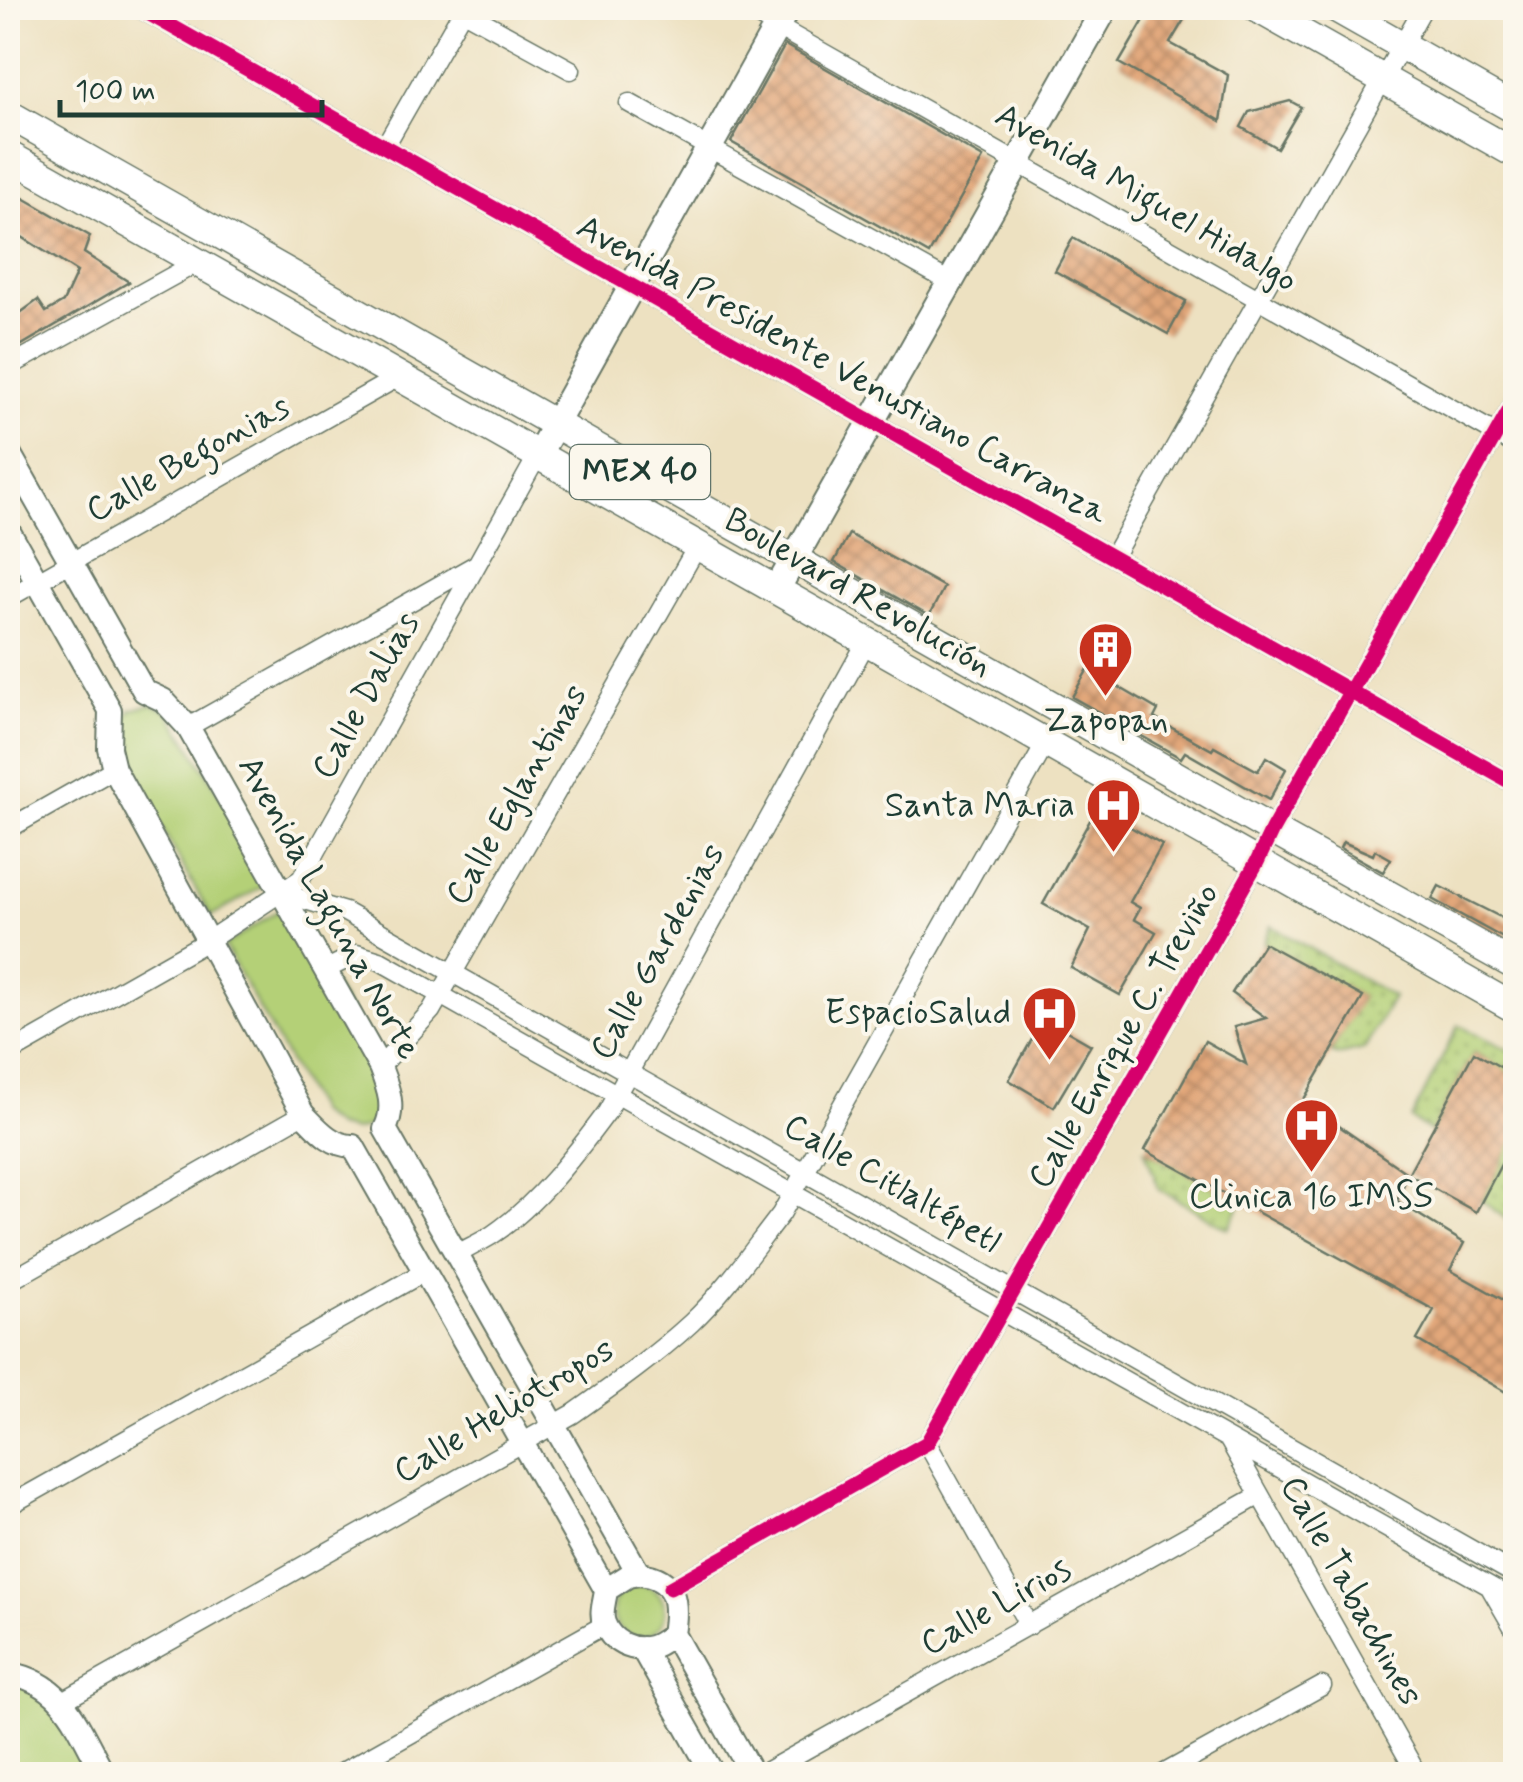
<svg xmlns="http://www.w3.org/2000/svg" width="1523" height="1782" font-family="Mynerve,sans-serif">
  <defs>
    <pattern id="grass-dots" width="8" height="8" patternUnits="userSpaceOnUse" patternTransform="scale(2.5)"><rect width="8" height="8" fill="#b4d077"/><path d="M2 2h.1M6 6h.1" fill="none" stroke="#92aa62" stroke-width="1.8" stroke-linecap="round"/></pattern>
    <pattern id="building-cross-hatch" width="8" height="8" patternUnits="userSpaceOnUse" patternTransform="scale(2.5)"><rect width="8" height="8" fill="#e2a77a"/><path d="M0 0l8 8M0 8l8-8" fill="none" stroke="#b78965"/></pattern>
  </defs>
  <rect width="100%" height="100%" fill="#fbf7ec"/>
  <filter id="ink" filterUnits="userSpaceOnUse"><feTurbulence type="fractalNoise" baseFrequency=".01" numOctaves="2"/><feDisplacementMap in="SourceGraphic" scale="20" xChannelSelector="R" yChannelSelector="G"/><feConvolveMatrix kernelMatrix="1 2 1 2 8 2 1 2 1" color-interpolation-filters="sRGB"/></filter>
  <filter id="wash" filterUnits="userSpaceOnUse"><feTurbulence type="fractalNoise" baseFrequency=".0048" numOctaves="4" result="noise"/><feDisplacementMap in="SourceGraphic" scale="40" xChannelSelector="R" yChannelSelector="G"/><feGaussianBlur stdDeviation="2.25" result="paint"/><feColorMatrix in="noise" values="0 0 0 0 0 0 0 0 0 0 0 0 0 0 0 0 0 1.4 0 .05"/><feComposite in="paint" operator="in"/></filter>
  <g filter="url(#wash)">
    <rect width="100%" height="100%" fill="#ede1c1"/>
    <path fill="url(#grass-dots)" stroke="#6a8656" stroke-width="2.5" d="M1271,926L1393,997L1364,1049L1338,1055L1331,1052L1362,997L1264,943Z
      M1459,1025L1515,1053V1076L1474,1052L1431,1132L1411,1119Z
      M1515,1136V1225L1482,1201Z
      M1145,1150L1241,1203L1228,1229L1159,1189Z"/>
    <path fill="#b4d077" stroke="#6a8656" stroke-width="2.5" d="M151,704L168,711L274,880L211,916L120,754C118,735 121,725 131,710Z
      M287,905L382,1068L384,1109L374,1124L355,1131L336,1127L318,1113L224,946Z
      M613 1611a26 26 0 1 1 52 0a26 26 0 1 1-52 0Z
      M8,1674L50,1690L103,1774H8Z"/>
    <g id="blocks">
      <path fill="url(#building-cross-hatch)" d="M1151,8H1191L1170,43L1228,75L1221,121L1119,63Z
        M785,45L983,158L929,254L731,142Z
        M1290,101L1301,107L1277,148L1241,127L1249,112Z
        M8,189L90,236L84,253L129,282L8,353V322L38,300L46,312L63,302L77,272L8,228Z
        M1073,238L1186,301L1168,334L1055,271Z
        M849,534L944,587L929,616L834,562Z
        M1088,669L1158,710L1154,718L1212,750L1214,747L1258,771L1266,757L1286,769L1269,800L1185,752L1181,758L1072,697Z
        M1097,808L1162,845L1130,902L1140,908L1134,919L1156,932L1120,995L1071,968L1090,930L1043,904Z
        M1343,842L1373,855L1375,850L1391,859L1383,872L1340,848Z
        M1439,886L1516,925V928L1509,930L1503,938L1432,899Z
        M1264,943L1363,997L1303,1101L1408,1174L1397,1201L1464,1243L1450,1270L1516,1307V1398L1417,1340L1434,1310L1145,1150L1205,1041L1246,1064L1234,1027L1266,1018L1232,993Z
        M1044,1018L1091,1045L1054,1107L1009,1080Z
        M1474,1052L1516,1076V1136L1476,1212L1408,1174Z"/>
    </g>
  </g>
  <g filter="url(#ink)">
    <use href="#blocks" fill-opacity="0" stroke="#677665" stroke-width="2.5"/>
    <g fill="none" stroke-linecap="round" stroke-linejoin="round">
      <defs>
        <path id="minor" d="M139,8L1516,785
          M458,8L571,70
          M744,8L1516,445
          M629,103L950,282
          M385,146L464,8
          M8,367L198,262
          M1113,557L1423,8
          M8,598L400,376
          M188,727L477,564
          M8,829L114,769
          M282,893L345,912L1516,1575
          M1505,960L1516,940
          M325,970L357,954L380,961L1516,1601
          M8,1054L209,940L301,879L538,455
          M380,1067L431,1011L698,545
          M457,1254C468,1248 481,1242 492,1235C537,1205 575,1155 607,1112L867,641
          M8,1282L303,1114
          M1229,1440L1417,1774
          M927,1443L1029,1626
          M8,1506L424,1272
          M670,1588L927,1443L1257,862L1272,830L1516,399
          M1491,1589L1516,1632
          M63,1701L573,1414C614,1385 654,1357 691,1323C725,1291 752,1251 781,1214L1046,743
          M339,1774L604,1625
          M762,1774L1260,1495
          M1163,1774L1322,1686"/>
        <path id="tertiary" d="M8,451L144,691L163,700L188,727L380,1067C388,1088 396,1107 385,1129
          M8,530L110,710L109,748L114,769L303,1114C317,1128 331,1146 353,1146
          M385,1129L639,1574
          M353,1146L606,1590
          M639,1574C677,1578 678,1603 673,1634C666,1639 659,1645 651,1647C632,1652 611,1642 604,1623C600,1612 605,1601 606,1590L628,1576Z
          M673,1634L752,1774
          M642,1648L713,1774
          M8,1673C66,1683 78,1728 104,1774"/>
        <path id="secondary" d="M538,455L787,8
          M777,589L1105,8"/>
        <path id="primary" d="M1257,8L1516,154
          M1336,8L1516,110
          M8,114L1272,830L1516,966
          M8,155L1516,1009"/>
      </defs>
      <use href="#minor" stroke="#677665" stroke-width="21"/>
      <use href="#tertiary" stroke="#677665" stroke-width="26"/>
      <use href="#secondary" stroke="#677665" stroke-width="29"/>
      <use href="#primary" stroke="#677665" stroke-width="31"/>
      <use href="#minor" stroke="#fff" stroke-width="18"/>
      <use href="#tertiary" stroke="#fff" stroke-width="22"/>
      <use href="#secondary" stroke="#fff" stroke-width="25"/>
      <use href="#primary" stroke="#fff" stroke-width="28"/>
      <defs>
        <path id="cycleway" d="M139,8L1516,785
          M670,1588L927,1443L1257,862L1272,830L1516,399"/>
      </defs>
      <use href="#cycleway" stroke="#fbf7ec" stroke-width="21"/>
      <use href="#cycleway" stroke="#d6006c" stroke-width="15"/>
    </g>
  </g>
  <defs>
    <symbol id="building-pin" viewBox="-11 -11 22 30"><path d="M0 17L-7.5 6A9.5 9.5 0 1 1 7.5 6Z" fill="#c8321e" stroke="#fbf7ec"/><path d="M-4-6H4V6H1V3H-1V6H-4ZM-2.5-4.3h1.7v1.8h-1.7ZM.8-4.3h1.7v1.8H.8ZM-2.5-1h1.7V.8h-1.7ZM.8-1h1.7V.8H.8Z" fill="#fff"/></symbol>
    <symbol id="hospital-pin" viewBox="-11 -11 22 30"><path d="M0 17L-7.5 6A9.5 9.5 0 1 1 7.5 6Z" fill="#c8321e" stroke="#fbf7ec"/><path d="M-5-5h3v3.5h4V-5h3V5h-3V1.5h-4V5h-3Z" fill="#fff"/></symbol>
  </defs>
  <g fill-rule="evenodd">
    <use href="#building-pin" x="1074" y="618" width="63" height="86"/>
    <use href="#hospital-pin" x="1082" y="774" width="63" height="86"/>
    <use href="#hospital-pin" x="1018" y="982" width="63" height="86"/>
    <use href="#hospital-pin" x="1280" y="1094" width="63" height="86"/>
  </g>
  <g text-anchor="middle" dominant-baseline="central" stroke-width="8" stroke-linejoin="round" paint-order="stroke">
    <rect fill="#fbf7ec" stroke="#61756b" stroke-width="2.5" x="570" y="445" width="140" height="54" rx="8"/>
    <g font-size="32" font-weight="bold" fill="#1f3d34">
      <text x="640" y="472">MEX 40</text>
    </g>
    <g font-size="35" fill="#1f3d34" stroke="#fbf7ec">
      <text transform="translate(1146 198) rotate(30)">Avenida Miguel Hidalgo</text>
      <text transform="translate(842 370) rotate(29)">Avenida Presidente Venustiano Carranza</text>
      <text transform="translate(188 459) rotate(-29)">Calle Begonias</text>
      <text transform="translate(858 593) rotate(30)">Boulevard Revolución</text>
      <text transform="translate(366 696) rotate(-61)">Calle Dalias</text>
      <text transform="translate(517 795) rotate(-60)">Calle Eglantinas</text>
      <text transform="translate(329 908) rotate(61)">Avenida Laguna Norte</text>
      <text transform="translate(658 952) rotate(-61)">Calle Gardenias</text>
      <text transform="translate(1124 1036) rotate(-60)">Calle Enrique C. Treviño</text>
      <text transform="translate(892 1184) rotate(30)">Calle Citlaltépetl</text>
      <text transform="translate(504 1411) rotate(-31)">Calle Heliotropos</text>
      <text transform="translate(1351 1591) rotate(61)">Calle Tabachines</text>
      <text transform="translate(996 1607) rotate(-29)">Calle Lirios</text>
    </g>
    <g font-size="35" fill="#1f3d34" stroke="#fbf7ec">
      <text x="1106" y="721">Zapopan</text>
      <text x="1075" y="806" text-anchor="end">Santa Maria</text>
      <text x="1011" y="1013" text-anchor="end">EspacioSalud</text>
      <text x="1311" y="1197">Clinica 16 IMSS</text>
    </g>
  </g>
  <rect width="1523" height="1782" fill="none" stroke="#fbf7ec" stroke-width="40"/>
  <path d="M60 100v15h262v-15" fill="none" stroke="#1f3d34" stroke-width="5"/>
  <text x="75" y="100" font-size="30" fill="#1f3d34" stroke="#fbf7ec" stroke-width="8" paint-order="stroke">100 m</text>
</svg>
